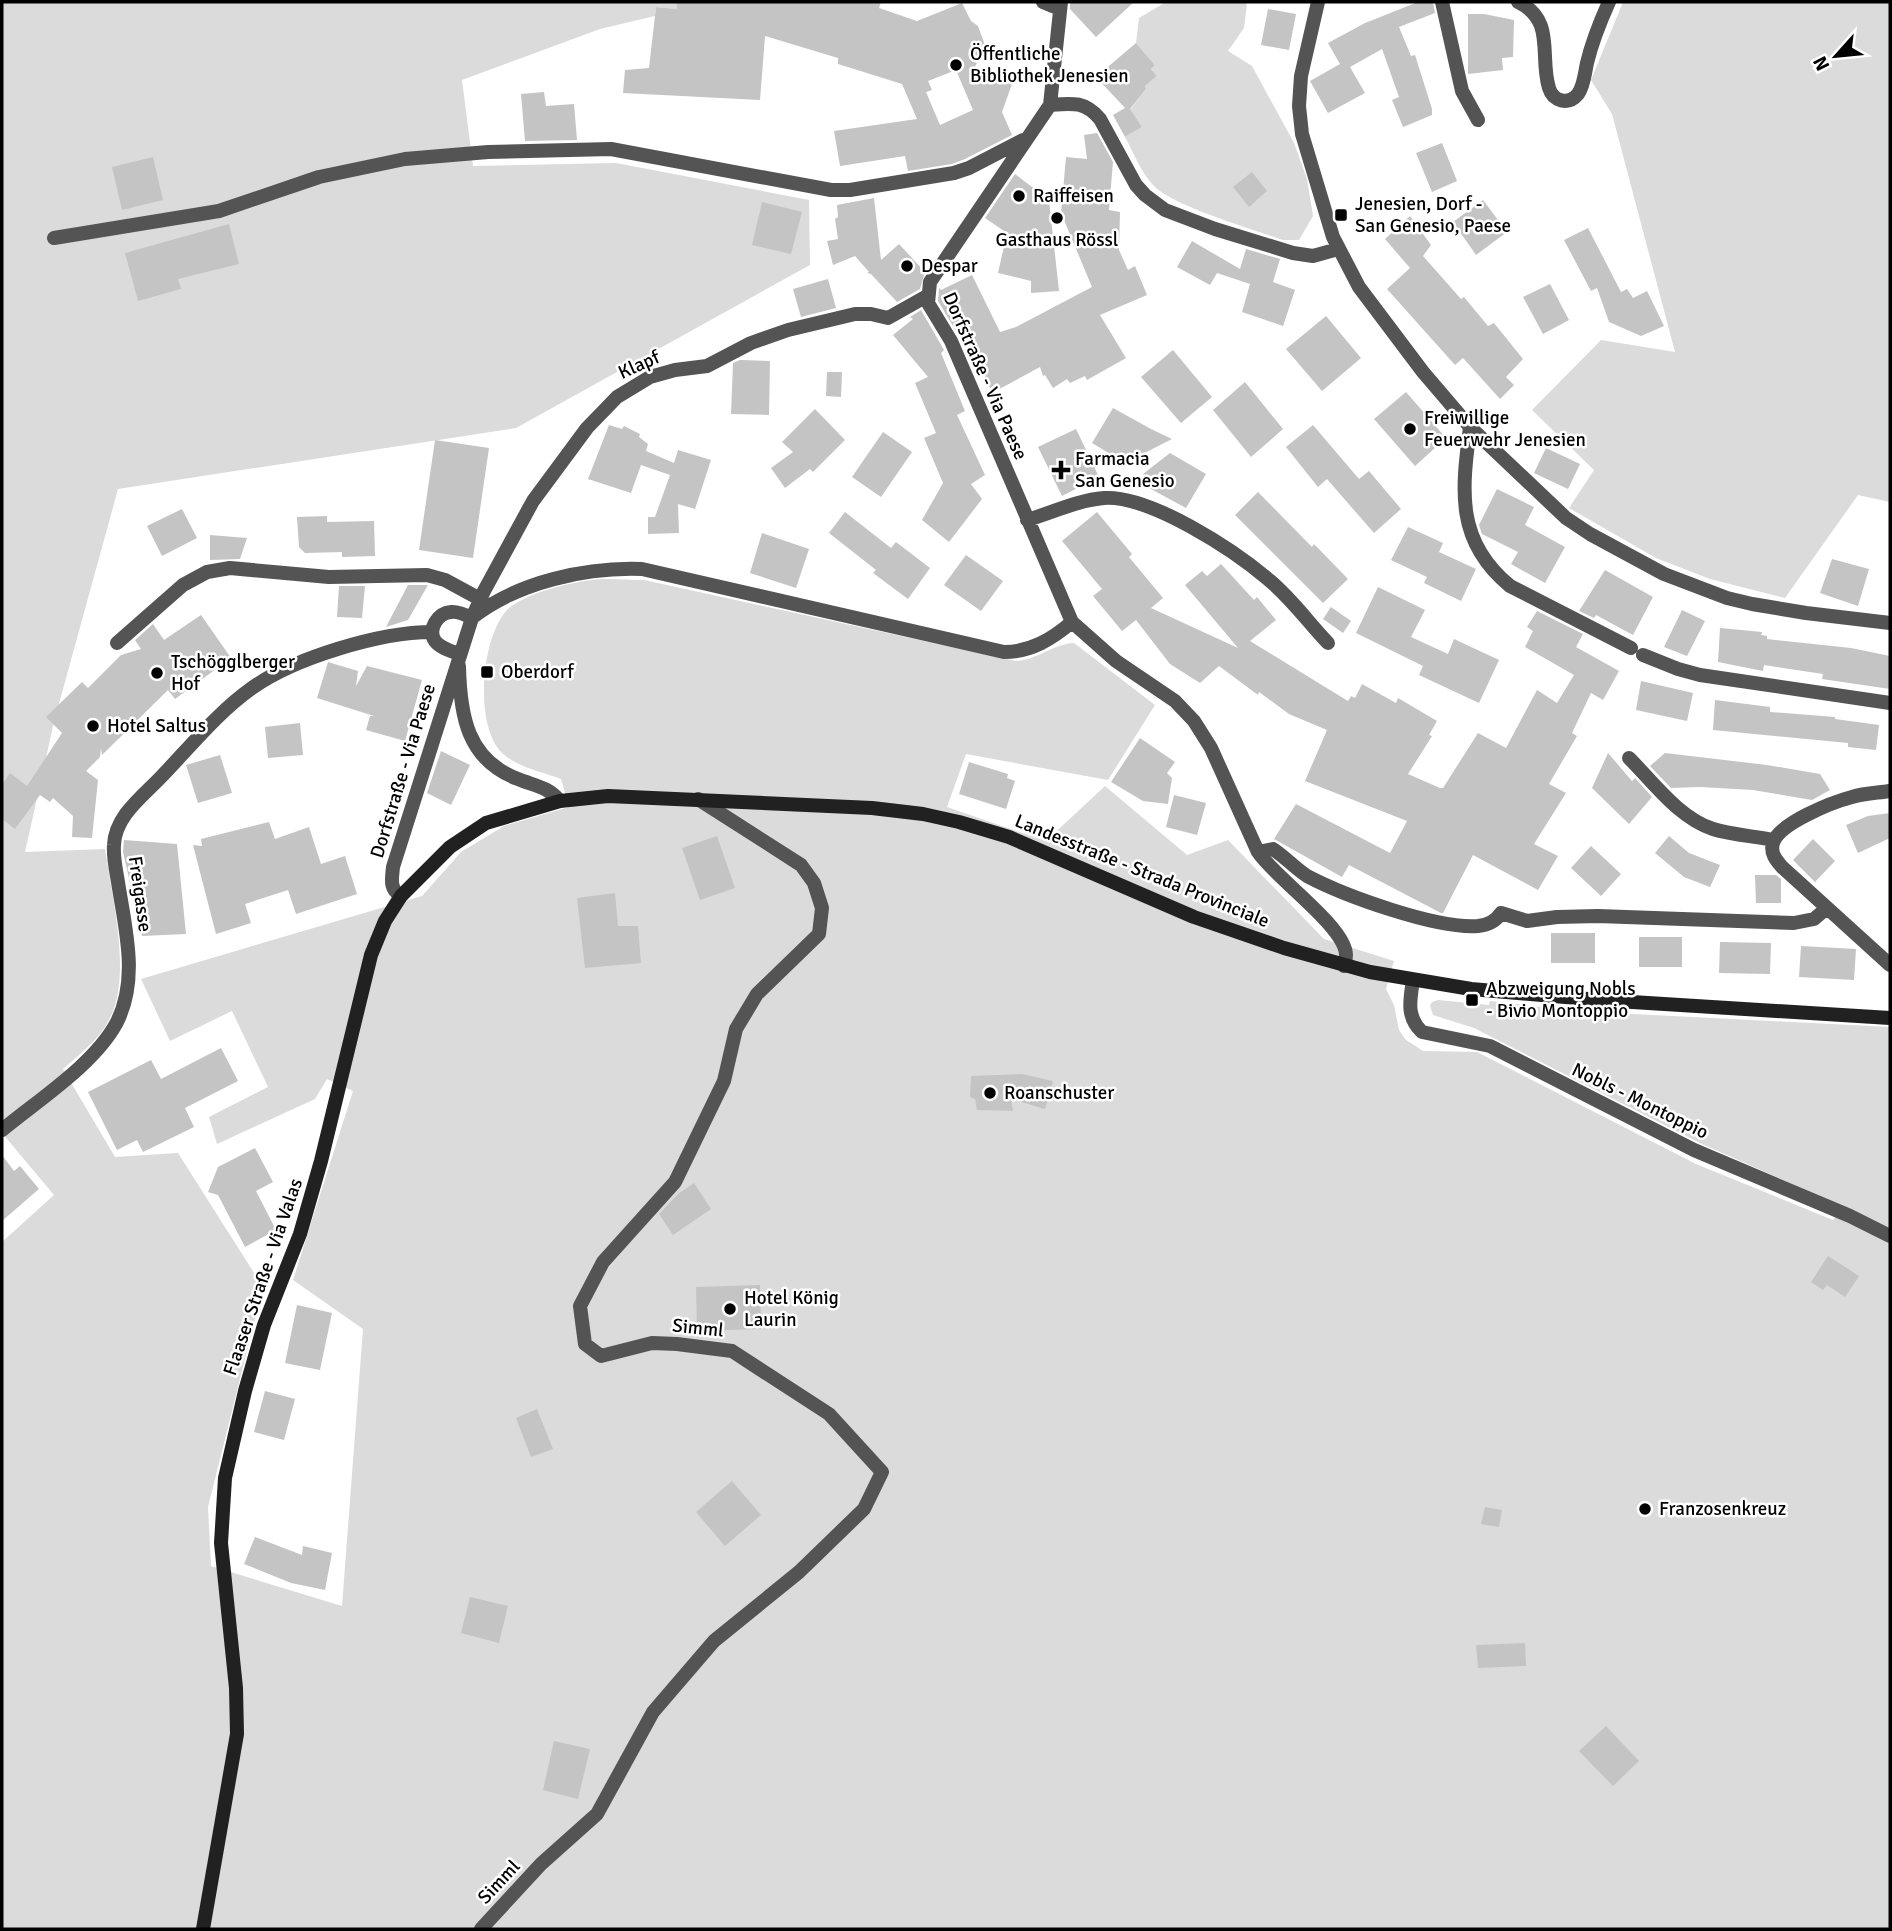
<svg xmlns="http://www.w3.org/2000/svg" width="1892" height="1931" font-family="Signika,sans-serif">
  <rect width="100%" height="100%" fill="#fff"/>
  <path fill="#dbdbdb" d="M2,2H677V9L656,7L655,16L600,29L462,80L473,166L616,163L809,200L810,265L516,428L118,489L54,722L25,852L105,849C112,897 132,975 110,1018C100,1039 80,1054 63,1069L115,1157L178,1153L263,1287L208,1507L211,1566L342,1606L363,1329L293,1280L353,1091L327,1079L315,1099L217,1144L209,1117L268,1087L232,1011L170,1041L141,979L422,896L461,852L504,826L569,807L561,779C542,772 517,767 502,753C474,725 481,640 506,611C521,595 564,584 585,581C604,577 625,580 644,580L1016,661C1037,660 1053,644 1074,643L1155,705L1108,780L966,754L947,807L1046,841L1105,786L1187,855L1228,840L1324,939L1394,961L1386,989L1394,1005L1399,1030L1406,1040L1423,1051L1477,1052L1696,1164L1833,1220L1844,1207L1702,1144L1474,1028L1433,1015L1430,1006L1432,1002L1438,1000L1489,1005L1490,1001L1574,1011L1890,1027V1929H2V1242L54,1195L2,1133Z
    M1166,2H1245L1247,4L1244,28L1228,51L1252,66L1294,143L1307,179L1313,216L1299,240H1283L1274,237C1246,227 1171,205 1153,185C1141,172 1133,152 1125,137L1142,127L1130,110L1146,89L1145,86L1157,76L1151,69L1155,65L1136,43L1139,18Z
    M1623,2H1890V502L1858,495L1785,598L1710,579L1656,558L1569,508L1594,470L1532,410L1601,340L1675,352L1612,114L1591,80Z"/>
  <path fill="#c4c4c4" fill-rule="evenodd" d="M677,2H881L879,8L917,21L962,3L971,21L978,26L985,45L975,67L1013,81L1002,112L1012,135L965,159L952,164L908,171L905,156L840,166L834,131L917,119L902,84L838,64V58L765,36L760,100L623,93L625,70L649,68L656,7L677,9ZM956,70L973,110L940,125L926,92L932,90L928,81Z
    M1070,2H1134L1096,37L1070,9Z
    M1418,2H1433L1435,13L1399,27L1411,56L1415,55L1432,109V115L1403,127L1392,100L1399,97L1382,49L1350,67L1365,93L1328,113L1310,81L1340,64L1328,43L1365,23Z
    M1268,9L1296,14L1289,50L1261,45Z
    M1468,14H1484L1514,20L1513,57L1502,58L1503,70L1468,74Z
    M1136,43L1155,65L1151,69L1157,76L1145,86L1146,89L1130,109L1142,127L1125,137L1113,115L1125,108L1096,77Z
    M544,92L546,106L574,104L577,140L525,141L521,94Z
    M1097,133L1113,162L1109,210L1120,212L1119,250L1128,270L1135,266L1147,295L1100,315L1126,358L1087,380L1085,376L1070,383L1067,379L1053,388L1045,375L1043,376L1040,367L992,393L966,330L959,336L938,301L939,288L941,290L972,275L1000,332L1016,327L1092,287L1061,213L1066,157L1087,159L1084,135Z
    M1442,143L1457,181L1432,192L1416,153Z
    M153,157L163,200L122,210L112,167Z
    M1252,172L1267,191L1249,207L1233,187Z
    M1015,174L1049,200L1059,291L1031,293V281L998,273L1007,233L985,218Z
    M874,198L881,260L899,244L925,272L920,289L897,302L871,274L867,273L869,272L855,256L833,265L827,241L838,239L835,219L838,217L837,205Z
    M1483,200L1507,232L1476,255L1453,222Z
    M762,202L802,212L791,254L752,245Z
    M1410,216L1431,245L1423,256L1461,299L1464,297L1488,326L1494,323L1523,359L1506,377L1514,385L1500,399L1463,358L1455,365L1387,289L1410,268L1385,239Z
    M229,224L239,264L178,279L181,289L138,301L125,253Z
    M1588,228L1621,292L1627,289L1633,298L1647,291L1664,326L1641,336L1609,322L1597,288L1591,291L1564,240Z
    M1192,241L1240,269L1246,249L1280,259L1273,282L1295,290L1283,326L1242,312L1250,284L1217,273L1210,285L1177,267Z
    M828,279L836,308L801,317L793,289Z
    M1550,284L1569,320L1543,334L1523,297Z
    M921,310L944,350L941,353L965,411L957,415L985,475L971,484L982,499L949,542L922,520L943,483L924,438L936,433L915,383L928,377L893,335L913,319L910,317Z
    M1326,316L1361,358L1322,391L1286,349Z
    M1173,350L1212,397L1181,423L1141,377Z
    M740,360L770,361L769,415L731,414L733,363Z
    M827,372H842L841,397L826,396Z
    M1245,382L1283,429L1251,457L1213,410Z
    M1406,392L1446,438L1415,466L1374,419Z
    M1113,408L1151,429L1172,439L1125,463L1092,443Z
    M815,409L845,440L813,472L810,469L785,488L771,468L793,452L782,442Z
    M609,425L622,429L624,426L640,434L639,437L648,444L646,451L674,463L678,450L711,460L695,509L678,504L679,533L648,534V517H655L670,475L641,465L631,493L588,479Z
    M1313,425L1359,479L1369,471L1401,509L1374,533L1327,479L1318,487L1286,447Z
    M1076,429L1099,477L1062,496L1038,447Z
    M883,432L912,452L881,497L852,477Z
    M435,440L489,448L473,558L419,550Z
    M1546,448L1580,464L1568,489L1534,473Z
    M1170,453L1206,474L1186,508L1149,488L1153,480L1143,474Z
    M1497,489L1534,507L1525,525L1565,547L1545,583L1511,564L1518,552L1482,534L1479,525Z
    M1258,492L1312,547L1314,544L1348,579L1323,603L1235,515Z
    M182,509L197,538L162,556L147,526Z
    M845,512L891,548L896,542L930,568L908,599L873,573L876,570L829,533Z
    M1097,512L1132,554L1129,557L1163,598L1151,608L1238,648L1185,585L1202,571L1207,576L1221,564L1254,600L1257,597L1276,620L1250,641L1348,701L1351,696L1355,698L1362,684L1396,703L1398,698L1437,721L1429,735L1432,736L1408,774L1440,788H1443L1478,733L1506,748L1537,690L1557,703L1574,675L1525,647L1533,631L1527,627L1537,611L1583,634L1576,647L1619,671L1603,700L1591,693L1572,733L1577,736L1549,784L1566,793L1534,844L1558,856L1538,890L1473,855L1443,913H1441L1349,865L1342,877L1274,839L1296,804L1390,853L1407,821L1305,781L1327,730L1289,714L1259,692L1258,695L1219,666L1200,683L1170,664L1136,620L1122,631L1093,596L1102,589L1062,541Z
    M327,516V522L374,521L375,556L342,557V552L305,553L299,547L297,517Z
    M1408,527L1443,543L1439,552L1476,569L1461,601L1424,583L1427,577L1391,560Z
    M762,533L809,549L796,588L750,573Z
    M210,535L247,538L240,559L210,560Z
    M966,555L1003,581L981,611L944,585Z
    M1832,559L1869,569L1858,606L1820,593Z
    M1605,570L1653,597L1633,635L1596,615L1594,618L1579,611Z
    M408,585H428L408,620L386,627Z
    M339,586H365L362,618L337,617Z
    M1378,587L1425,610L1411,637L1448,654L1454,639L1499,660L1479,703L1419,675L1423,666L1356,633Z
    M1331,607L1351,621L1343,633L1323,619Z
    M1682,610L1705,621L1687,656L1664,647Z
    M201,615L231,658L175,699L168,690L102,755L101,748L100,757L86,771L98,780L92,838L72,837L73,816L53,798L50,802L40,795L15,829L2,819V785L10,773L27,786L62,733L46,717L82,682L88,688L121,655L141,649L135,640L153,624L164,640Z
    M1720,628L1762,632L1761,635L1767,636V639L1851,648L1890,656V689L1822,679L1823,674L1764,665L1763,671L1718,662Z
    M328,662L358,671L356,686L367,666L422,680L405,741L366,730L370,716H374L317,698Z
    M1641,681L1693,693L1687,721L1636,710Z
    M1715,700L1770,707V712L1835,717V719L1879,725L1876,750L1848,747V743L1713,730Z
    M300,723L303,755L268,758L265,727Z
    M1140,738L1175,762L1167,773L1172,778L1168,804L1143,801L1111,782Z
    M441,751L470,765L451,805L427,793Z
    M1608,753L1632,781L1635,778L1652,797L1629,824L1592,788Z
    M1665,753L1767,765L1820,774L1830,790L1812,800L1753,790L1700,787L1671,788L1650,766Z
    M220,755L232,793L198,803L186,765Z
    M969,762L1008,774L1007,778L1015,781L1006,809L959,794Z
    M1174,795L1206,803L1197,835L1166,827Z
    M1890,813V838L1858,853L1846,825L1868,816Z
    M269,822L275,839L309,827L321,864L345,856L357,894L296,914L288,890L245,904L251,923L216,934L193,845L202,846L201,839Z
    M717,836L735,888L700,900L682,848Z
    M1669,836L1689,853L1720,865L1710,887L1684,877L1655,853Z
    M1813,839L1835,861L1815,882L1793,860Z
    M124,840L177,844L186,934L142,936L123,852Z
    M1591,846L1621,874L1601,896L1571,868Z
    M1755,875H1776L1781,879V903H1756Z
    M615,893L618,926H638L641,963L585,968L577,898Z
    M1551,933H1595V963H1551Z
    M1639,937H1682V967H1639Z
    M1720,942L1771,943L1770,974L1719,973Z
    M1801,946L1856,949L1854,980L1799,977Z
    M221,1048L238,1081L185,1108L194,1127L143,1152L137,1140L117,1150L88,1092L151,1060L161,1079Z
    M1022,1074L1053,1081L1045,1109L1011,1099L1013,1111L977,1110L975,1099L970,1097L971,1076Z
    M255,1148L273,1182L256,1191L276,1230L245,1247L218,1195L208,1192L218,1167Z
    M2,1155L14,1171L20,1166L39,1189L2,1221Z
    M694,1183L711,1209L673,1235L659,1214L678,1194Z
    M1828,1256L1859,1276L1845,1297L1827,1285L1823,1290L1811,1282Z
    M760,1285L761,1329L697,1331L696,1287Z
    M297,1305L332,1313L320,1370L285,1363Z
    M265,1391L295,1399L284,1440L254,1432Z
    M537,1409L553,1449L531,1457L516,1418Z
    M732,1481L761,1515L725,1546L696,1512Z
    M1485,1507L1502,1510L1499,1527L1481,1524Z
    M255,1537L302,1555L303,1546L332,1553L325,1590L291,1583L244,1564Z
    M470,1597L508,1606L499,1643L461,1633Z
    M1525,1643L1526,1666L1478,1668L1476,1645Z
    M1606,1726L1639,1761L1613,1786L1579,1751Z
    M554,1741L590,1749L578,1799L543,1790Z"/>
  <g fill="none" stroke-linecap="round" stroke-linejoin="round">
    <path stroke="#545454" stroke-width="14" d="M1043,2L1060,9
      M1061,2L1050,105L930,282L928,303L951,341L1072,622L1116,661L1175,701L1194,721L1211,748L1258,852C1275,878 1346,927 1346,955C1346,959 1345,962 1344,966
      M1318,2L1301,76L1299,106L1302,134L1333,237L1359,287L1423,372L1470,427L1566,518L1590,534L1664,574L1727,598L1752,604L1806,613L1890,623
      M1442,2L1462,91L1478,120
      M1518,2C1556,20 1539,56 1549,88C1553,101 1568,106 1578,94C1584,86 1585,72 1587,63C1592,42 1600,22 1609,2
      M1050,105C1072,103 1085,101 1100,119L1136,185L1145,195L1165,210L1215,229L1293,253L1313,256L1338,249
      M54,238L219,211L319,177L405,159L488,152L611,149L831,190H850L954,173L969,168L1023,140
      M1470,427C1462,490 1455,541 1510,586L1631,648
      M1027,520C1051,513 1078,500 1104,498C1150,495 1234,550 1269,580C1291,598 1308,622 1328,643
      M473,617C518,582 586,567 642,569L1004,652C1031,652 1052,639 1072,622
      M117,643L183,585L207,572L230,568L329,577L427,575L445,580L480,599
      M459,654C451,651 440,648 435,641C427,629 438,613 451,612C458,611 466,615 472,618
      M1643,655L1678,669L1700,675L1890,703
      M459,666C460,715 467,760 518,779C535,786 547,786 560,801
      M1629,758C1654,783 1679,818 1713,829C1732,835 1754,836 1774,840
      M1890,791C1877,793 1865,793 1852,797C1833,802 1779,823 1773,843C1770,853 1776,860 1782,867L1890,965
      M1258,852L1273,849C1285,857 1295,868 1307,876C1345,896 1436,929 1478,926C1488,925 1496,921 1501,913L1527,921L1557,917L1598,916L1794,923L1814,919L1827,908
      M401,896C389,889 392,879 393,867L472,618L484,591L533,501L587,428L617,397L650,377L675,370L707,366L751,343L788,330L855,314H871L888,318L927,296
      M2,1130C38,1100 95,1064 117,1022C139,978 125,928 118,882C116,870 113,857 114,845C115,816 143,796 161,777C190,747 218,712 252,688C294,658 380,632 432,632
      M481,1929L541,1864L597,1814L653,1712L714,1641L799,1572L864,1509L882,1472L829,1414L732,1351L677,1344L652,1343L601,1356L585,1344L580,1306L603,1262L675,1182L724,1081L736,1029L757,994L819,934L822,908L814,883L801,865L698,799"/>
    <path stroke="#545454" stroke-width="14" d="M1413,980C1410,1000 1406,1017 1422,1032L1490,1046L1694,1150L1850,1216L1890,1236"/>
    <path stroke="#212121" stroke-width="14" d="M203,1929L237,1734L236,1688L221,1543L225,1478L245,1391L264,1325L300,1234L321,1161L371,955L385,921L401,896L450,847L486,823L560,801L608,796L872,808L923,814L959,822L1009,837L1194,917L1284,948L1370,972L1471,989L1600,1000L1890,1018"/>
  </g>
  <g fill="#000" stroke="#fff" stroke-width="2.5">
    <circle cx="956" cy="65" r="7"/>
    <circle cx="1019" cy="196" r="7"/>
    <rect x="1334" y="208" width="14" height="14" rx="3.5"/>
    <circle cx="1057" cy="218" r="7"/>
    <circle cx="907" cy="266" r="7"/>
    <circle cx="1410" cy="429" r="7"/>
    <path d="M1057.5 459.5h7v7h7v7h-7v7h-7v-7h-7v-7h7z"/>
    <rect x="480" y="665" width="14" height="14" rx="3.5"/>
    <circle cx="157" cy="673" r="7"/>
    <circle cx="93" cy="726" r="7"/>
    <rect x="1465" y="993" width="14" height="14" rx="3.5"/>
    <circle cx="990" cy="1093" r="7"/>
    <circle cx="730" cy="1309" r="7"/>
    <circle cx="1645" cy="1509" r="7"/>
  </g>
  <g text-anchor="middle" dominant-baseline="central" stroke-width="5" stroke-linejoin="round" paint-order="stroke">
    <g font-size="19" fill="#000" stroke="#fff" text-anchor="start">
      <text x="970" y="54">Öffentliche<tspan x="970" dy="22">Bibliothek Jenesien</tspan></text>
      <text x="1033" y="196">Raiffeisen</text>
      <text x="1355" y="204">Jenesien, Dorf -<tspan x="1355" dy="22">San Genesio, Paese</tspan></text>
      <text x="1057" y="240" text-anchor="middle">Gasthaus Rössl</text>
      <text x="921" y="266">Despar</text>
      <text x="1424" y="418">Freiwillige<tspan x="1424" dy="22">Feuerwehr Jenesien</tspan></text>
      <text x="1075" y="459">Farmacia<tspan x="1075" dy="22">San Genesio</tspan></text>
      <text x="171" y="662">Tschögglberger<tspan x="171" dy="22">Hof</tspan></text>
      <text x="501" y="672">Oberdorf</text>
      <text x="107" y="726">Hotel Saltus</text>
      <text x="1486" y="989">Abzweigung Nobls<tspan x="1486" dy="22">- Bivio Montoppio</tspan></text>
      <text x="1004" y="1093">Roanschuster</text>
      <text x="744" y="1298">Hotel König<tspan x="744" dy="22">Laurin</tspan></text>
      <text x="1659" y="1509">Franzosenkreuz</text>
    </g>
    <g font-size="19" fill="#000" stroke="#fff">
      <text transform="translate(639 365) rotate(-24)">Klapf</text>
      <text transform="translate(985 376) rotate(66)">Dorfstraße - Via Paese</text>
      <text transform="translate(403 771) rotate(-73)">Dorfstraße - Via Paese</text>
      <text transform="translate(1142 871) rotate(22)">Landesstraße - Strada Provinciale</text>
      <text transform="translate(140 894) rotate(82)">Freigasse</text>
      <text transform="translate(1640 1101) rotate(26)">Nobls - Montoppio</text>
      <text transform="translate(263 1277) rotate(-71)">Flaaser Straße - Via Valas</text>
      <text transform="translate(698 1328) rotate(6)">Simml</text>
      <text transform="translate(499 1882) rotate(-47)">Simml</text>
    </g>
  </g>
  <rect width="1892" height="1931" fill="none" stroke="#000000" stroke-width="7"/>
  <g transform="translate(1836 56) rotate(243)" stroke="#ffffff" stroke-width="5" paint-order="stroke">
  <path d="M0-5L12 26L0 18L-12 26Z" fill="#000000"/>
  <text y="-10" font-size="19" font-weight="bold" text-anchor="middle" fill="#000000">N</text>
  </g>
</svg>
